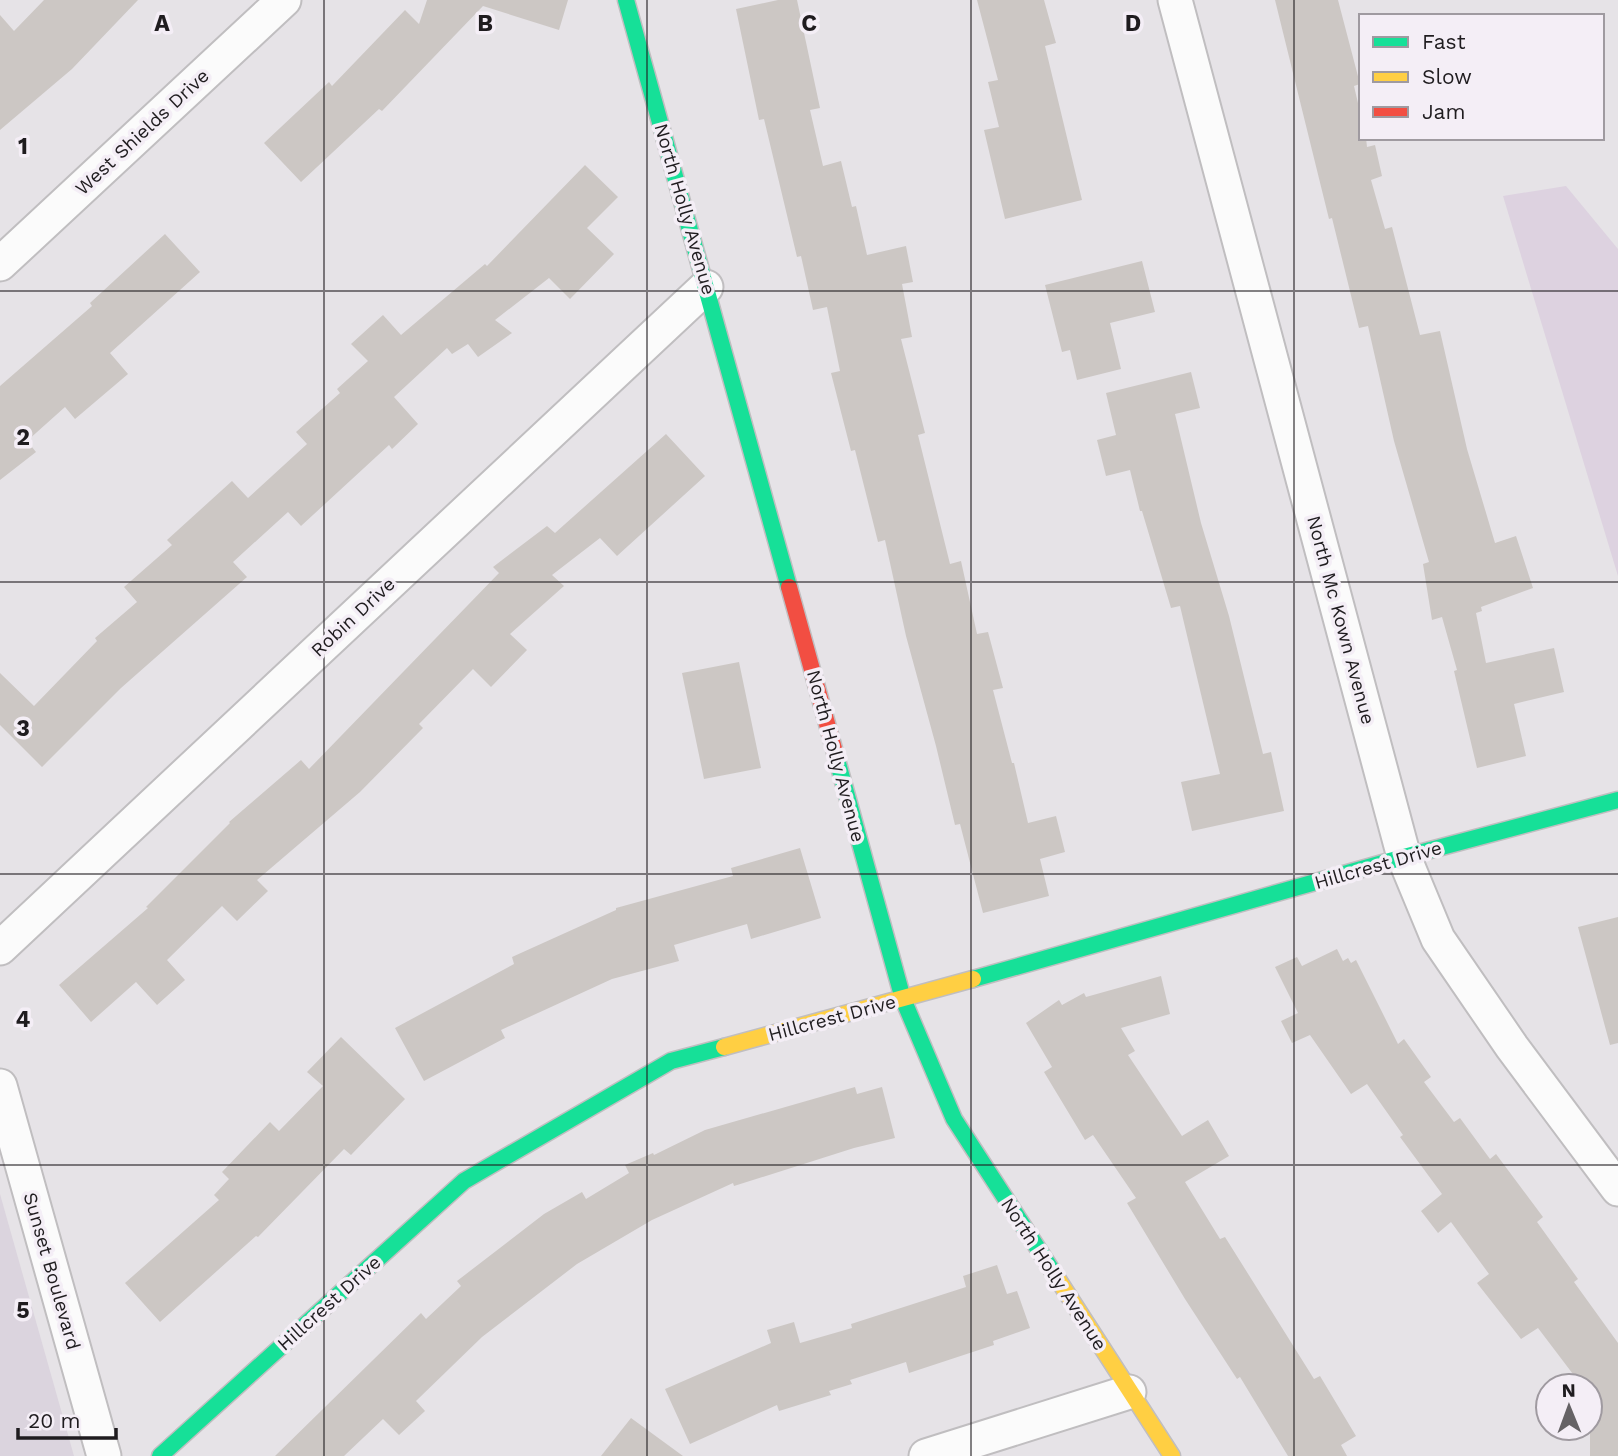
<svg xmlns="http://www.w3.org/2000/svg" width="1618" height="1456" font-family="'Work Sans',sans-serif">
  <rect width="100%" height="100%" fill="#e6e3e7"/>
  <path fill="#dbd4de" d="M0,1194L74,1456H0Z"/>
  <path fill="#ddd2e0" d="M1566,186L1618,249V576L1503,196Z"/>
  <path fill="#ccc7c4" d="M44,0H138L72,69L0,130V15L14,31Z
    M427,0H568L559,30L483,6L382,111L379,109L301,182L264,143L329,82L332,86L405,10L419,24Z
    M778,0H797L820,108L810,110L823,166L841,161L852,207L856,206L867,255L906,246L913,282L902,284L912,337L901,339L925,433L918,435L950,564L961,561L977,634L988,632L1003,688L993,690L1012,763H1014L1028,823L1056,816L1065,852L1040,859L1049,896L983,913L960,824L955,825L936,746L906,636L885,540L878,542L855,450L851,451L831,373L840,371L827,307L813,310L801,256L797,257L764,119L759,120L736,9Z
    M977,0H1044L1056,43L1045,46L1082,200L1005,219L984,130L999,127L988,82L998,80Z
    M1275,0H1338L1360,84L1354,86L1361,116V138H1366L1367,147L1375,145L1382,176L1371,180L1385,229L1392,227L1420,335L1440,331L1467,449L1495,543L1516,536L1533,588L1481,607L1482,611L1476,613L1486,663L1554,648L1564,692L1514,704L1526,756L1477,768L1454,671L1457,670L1442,617L1432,620L1423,564L1429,562L1394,441L1368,326L1359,328L1332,218L1329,219Z
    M585,165L618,197L587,228L614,254L570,299L549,278L495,320L512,333L478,357L468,344L452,354L447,348L394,397L418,424L392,449L389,445L301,526L288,512L233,562L247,577L121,688L42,767L0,725V673L34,706L97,641L95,638L137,602L124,587L172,545L167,540L232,481L248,498L307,444L296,432L340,393L337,389L368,361L351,344L383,315L401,335L485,264L487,266Z
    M165,234L200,272L110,353L128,374L75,419L65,407L27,441L36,452L0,480V386L92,306L90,303Z
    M1142,261L1155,312L1110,323L1121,369L1077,380L1070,350L1062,352L1045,285Z
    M1191,372L1200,408L1175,414L1201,523L1229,616L1263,754L1271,752L1284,811L1192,831L1181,782L1220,774L1180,606L1171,608L1142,511H1140L1130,470L1106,476L1097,440L1116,435L1106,393Z
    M666,434L705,476L617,556L600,538L552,575L564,586L510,634L527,650L491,687L473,669L419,724L423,728L360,792L257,880L268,891L237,921L222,906L167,960L185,980L157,1005L136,982L91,1022L59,985L148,908L146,907L230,823L229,822L301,760L309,769L499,573L493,567L547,526L555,533Z
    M739,662L761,768L704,779L682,673Z
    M800,848L821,918L751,939L747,924L674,945L679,961L612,979L501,1030L505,1038L424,1081L395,1028L514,964L512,957L616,910V908L733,876L731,868Z
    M1618,917V1043L1610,1045L1578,927Z
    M1337,949L1343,961L1348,958L1351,963L1356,960L1398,1044L1404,1039L1431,1077L1424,1082L1454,1122L1460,1118L1490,1159L1496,1154L1543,1217L1537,1222L1578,1279L1574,1282L1618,1343V1456H1590V1386H1582L1538,1328L1521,1339L1477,1283L1489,1274L1451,1222L1438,1233L1421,1211L1442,1194L1400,1137L1403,1135L1367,1084L1351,1094L1310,1035L1292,1043L1281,1021L1298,1013L1275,967L1297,957L1302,966Z
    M1161,976L1170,1014L1121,1028L1135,1051L1128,1055L1182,1136L1208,1120L1229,1156L1185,1182L1220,1239L1225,1237L1314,1379L1320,1376L1356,1436L1341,1445L1347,1456H1288L1240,1377L1237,1379L1185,1299L1127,1203L1136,1198L1093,1135L1085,1140L1044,1072L1052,1067L1026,1023L1059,1000L1062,1005L1084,993L1086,997Z
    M341,1037L405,1099L351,1155L344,1149L258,1237L256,1236L160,1322L125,1283L219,1200L214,1195L229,1179L222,1172L270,1122L279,1131L323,1086L307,1072Z
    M855,1087L857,1094L882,1087L895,1138L854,1148L734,1186L733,1183L652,1220L577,1264L482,1337L416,1401L425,1411L399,1435L383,1419L344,1456H275L421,1313L426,1319L461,1286L457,1281L544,1214L582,1192L586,1199L629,1173L625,1165L653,1153L654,1155L705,1130Z
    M997,1265L1007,1294L1017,1291L1030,1328L993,1341L994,1345L909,1373L906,1362L850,1380L852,1384L829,1391L831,1395L779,1411L777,1405L690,1444L665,1389L771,1343L767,1330L794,1322L800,1343L852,1328L851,1324L966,1287L963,1276Z
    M631,1418L683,1456H601Z"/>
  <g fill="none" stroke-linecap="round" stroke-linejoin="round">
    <defs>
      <path id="street" d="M1175,0L1404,857L1438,939L1512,1047L1618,1189
        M0,264L284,0
        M0,948L706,287
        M0,1086L104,1456
        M926,1456L1129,1392"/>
      <path id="fast" d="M626,0L789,587
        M836,756L903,999L954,1119L1057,1278
        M973,979L1404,857L1618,800
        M160,1456L464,1181L671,1061L724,1047"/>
      <path id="slow" d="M724,1047L973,979
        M1057,1278L1172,1456"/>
      <path id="jam" d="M789,587L836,756"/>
    </defs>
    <use href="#street" stroke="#c0bec0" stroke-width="37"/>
    <use href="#fast" stroke="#c0bec0" stroke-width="19"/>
    <use href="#slow" stroke="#c0bec0" stroke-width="19"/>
    <use href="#jam" stroke="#c0bec0" stroke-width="19"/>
    <use href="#street" stroke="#fbfbfb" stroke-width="33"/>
    <use href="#fast" stroke="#16e098" stroke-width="16"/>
    <use href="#slow" stroke="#ffcf43" stroke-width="16"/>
    <use href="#jam" stroke="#f24e42" stroke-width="16"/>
  </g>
  <path fill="none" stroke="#1f1c1f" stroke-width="2" stroke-opacity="0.55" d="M324,0V1456M647,0V1456M971,0V1456M1294,0V1456M0,291H1618M0,582H1618M0,874H1618M0,1165H1618"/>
  <g text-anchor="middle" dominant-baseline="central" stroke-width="7" stroke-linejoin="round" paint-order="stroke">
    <g font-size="19" fill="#1f1c1f" stroke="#f4eef6">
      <text transform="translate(142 132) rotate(-43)">West Shields Drive</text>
      <text transform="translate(685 209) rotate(74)">North Holly Avenue</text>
      <text transform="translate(353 617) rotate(-43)">Robin Drive</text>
      <text transform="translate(1341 620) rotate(75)">North Mc Kown Avenue</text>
      <text transform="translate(836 756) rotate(75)">North Holly Avenue</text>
      <text transform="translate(1378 865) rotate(-16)">Hillcrest Drive</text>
      <text transform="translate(832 1018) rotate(-15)">Hillcrest Drive</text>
      <text transform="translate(52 1271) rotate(74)">Sunset Boulevard</text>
      <text transform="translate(1054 1274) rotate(57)">North Holly Avenue</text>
      <text transform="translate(329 1303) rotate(-42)">Hillcrest Drive</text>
    </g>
  </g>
  <g font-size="23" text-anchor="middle" font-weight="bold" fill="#1f1c1f" stroke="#f4eef6" stroke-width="7" stroke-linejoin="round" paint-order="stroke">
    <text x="162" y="31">A</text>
    <text x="485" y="31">B</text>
    <text x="809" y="31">C</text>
    <text x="1133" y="31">D</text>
    <text x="23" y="154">1</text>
    <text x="23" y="445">2</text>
    <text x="23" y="736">3</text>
    <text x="23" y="1027">4</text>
    <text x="23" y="1318">5</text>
  </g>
  <rect x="1359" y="14" width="245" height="126" fill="#f4eef6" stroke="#9f9aa0" stroke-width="2"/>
  <rect x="1373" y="37" width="35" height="10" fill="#16e098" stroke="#9f9aa0" stroke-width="2"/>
  <text x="1422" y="49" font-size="21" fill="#1f1c1f">Fast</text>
  <rect x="1373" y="72" width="35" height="10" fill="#ffcf43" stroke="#9f9aa0" stroke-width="2"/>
  <text x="1422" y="84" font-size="21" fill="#1f1c1f">Slow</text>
  <rect x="1373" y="107" width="35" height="10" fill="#f24e42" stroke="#9f9aa0" stroke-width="2"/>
  <text x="1422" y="119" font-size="21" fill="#1f1c1f">Jam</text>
  <g transform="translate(1569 1407) rotate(359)"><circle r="33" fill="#f4eef6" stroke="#9f9aa0" stroke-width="2"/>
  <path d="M0-5L12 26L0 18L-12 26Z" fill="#656265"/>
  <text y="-10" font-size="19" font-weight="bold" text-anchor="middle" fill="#1f1c1f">N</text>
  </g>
  <path d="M18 1428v10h98v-10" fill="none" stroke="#1f1c1f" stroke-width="3.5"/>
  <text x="28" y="1428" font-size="21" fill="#1f1c1f" stroke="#f4eef6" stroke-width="5" paint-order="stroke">20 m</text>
</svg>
